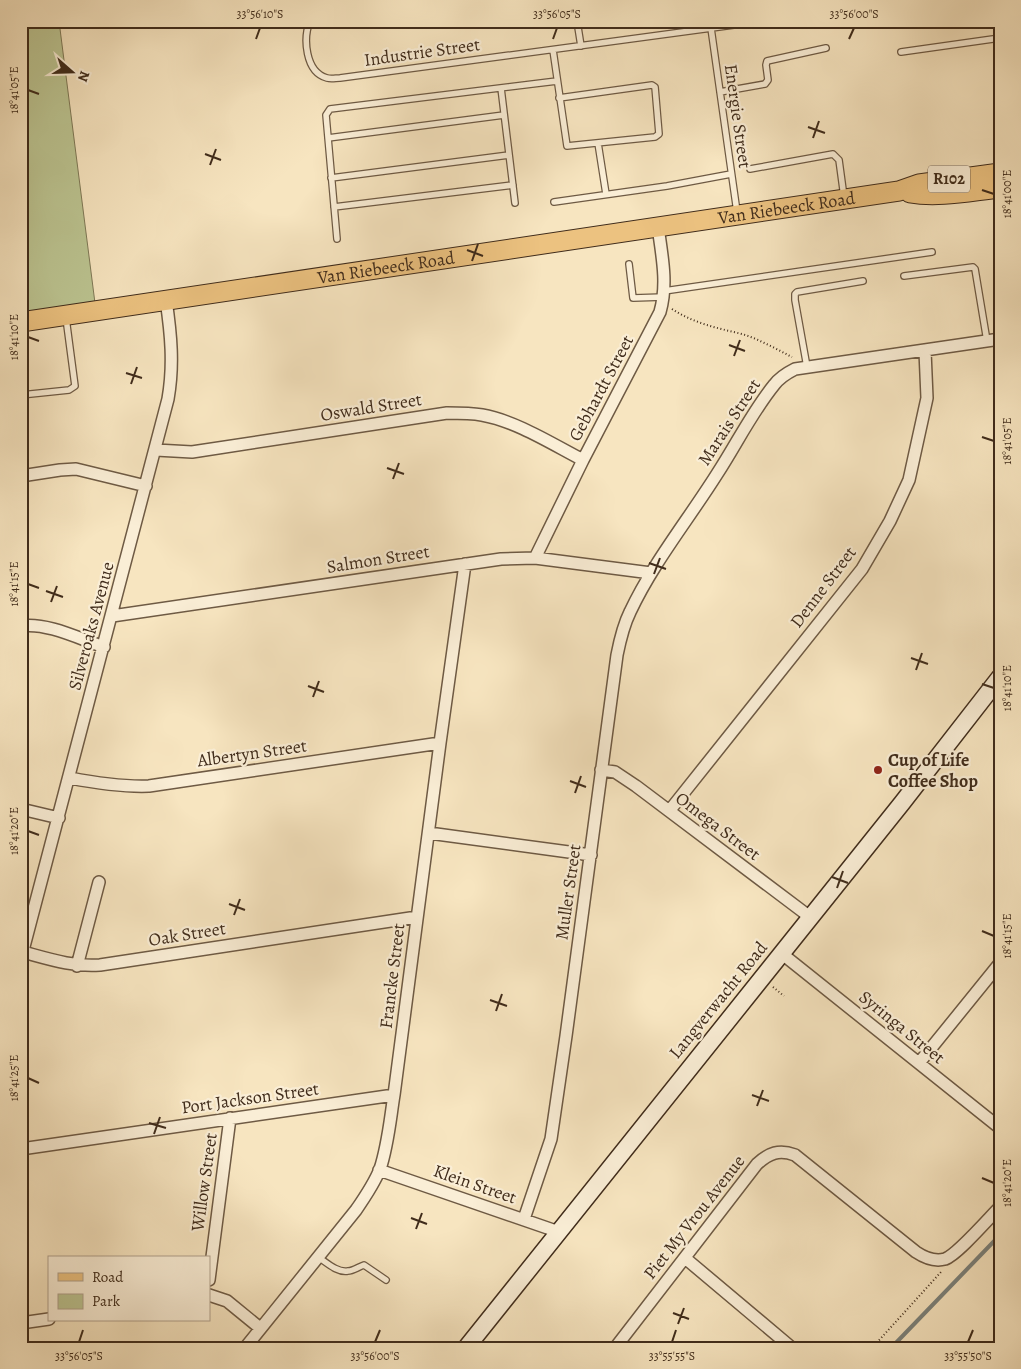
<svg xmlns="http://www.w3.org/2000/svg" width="1021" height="1369" font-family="Alegreya,serif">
  <rect width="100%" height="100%" fill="#f7e5c0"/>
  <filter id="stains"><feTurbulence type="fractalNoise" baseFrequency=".004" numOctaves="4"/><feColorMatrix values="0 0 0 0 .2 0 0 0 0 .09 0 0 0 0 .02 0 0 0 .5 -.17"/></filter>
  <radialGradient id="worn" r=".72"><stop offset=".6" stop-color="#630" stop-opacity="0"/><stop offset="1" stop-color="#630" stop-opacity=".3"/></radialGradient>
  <path fill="#bcc592" stroke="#7e7856" d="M21,21H59L96,311L21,322Z"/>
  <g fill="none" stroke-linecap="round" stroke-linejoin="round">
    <path stroke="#7b827c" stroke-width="4" d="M891,1348L1000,1235"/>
    <defs>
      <path id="lane" d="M310,21C303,38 305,72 327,78C331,79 336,78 340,78L764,21
        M577,21L581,46
        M710,21L737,212
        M553,50L567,146L655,137L659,134L655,87L652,85L559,98
        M901,52L1000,38
        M501,88L515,203
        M720,92L765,84L768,80L766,65L767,61L826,48
        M328,138L504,115
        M598,143L606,194
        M750,169L833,154L839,160L844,197
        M331,178L509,155
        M554,202L667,186L731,174
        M334,207L513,185
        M337,239L326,115L330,109L557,81
        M629,264L633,298L664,297
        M904,276L973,267L975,269L987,341
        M664,291L932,252
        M807,367L795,300V294L797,292L863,281
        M21,395L69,390L75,386L66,318
        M318,1257C326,1262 337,1273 348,1271C353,1271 358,1267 364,1265L386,1280"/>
      <path id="street" d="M156,450L192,452L447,413C458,413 471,413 482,415C516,421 552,444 583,460
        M21,476L60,470L76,469L146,486
        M535,558L583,460L660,312C668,284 662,256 658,227
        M112,616L501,559L535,558L651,573
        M21,626C47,622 80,639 104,647
        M601,770L615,772L636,786L810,917
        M70,778C96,783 122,787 149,786L440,743
        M21,809L59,818
        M670,810L862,569L890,521L909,480L927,398L925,351
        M429,833L591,855
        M23,952C49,959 73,967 100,965L417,917
        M781,953L1000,1128
        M21,958L168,399C174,365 171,334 166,300
        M77,966L99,882
        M919,1063L1000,963
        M21,1149L394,1095
        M379,1170L559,1232
        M524,1219L551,1139L566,1036L617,655C620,640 623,626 630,612C653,563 688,520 717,474C736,445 752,412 774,385C780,377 787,373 795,369L1000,339
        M685,1258L792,1348
        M209,1280L230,1118
        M209,1295L227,1301L260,1328
        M21,1323L49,1319
        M245,1348L356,1210C365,1197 374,1184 380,1169C388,1145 390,1120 394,1095L440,743L465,564
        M615,1348L757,1164C769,1153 779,1149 795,1155L916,1252C925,1258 934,1262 945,1259C957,1255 989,1218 1000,1207"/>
      <path id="secondary" d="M466,1348L902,803L1000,677"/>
      <g id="primary">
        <path d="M910,193C939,198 971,191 1000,188"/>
        <path id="s1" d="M21,322L899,191L919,184L1000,173"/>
      </g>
    </defs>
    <use href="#lane" stroke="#6e5a44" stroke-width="8"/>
    <use href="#street" stroke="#6e5a44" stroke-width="14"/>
    <use href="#secondary" stroke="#402c1b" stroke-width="19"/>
    <use href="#primary" stroke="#402c1b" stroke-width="21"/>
    <path stroke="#402c1b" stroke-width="2" stroke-dasharray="1 2.5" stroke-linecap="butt" d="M672,309C693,323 717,328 742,334C759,339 776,349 792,357
      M773,987L784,996
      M872,1348L941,1272"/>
    <use href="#lane" stroke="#faeed6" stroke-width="5.5"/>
    <use href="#street" stroke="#faeed6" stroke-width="11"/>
    <use href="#secondary" stroke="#faeed6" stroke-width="16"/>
    <use href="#primary" stroke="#ecc280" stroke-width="19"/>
  </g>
  <path fill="none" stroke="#402c1b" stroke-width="2" d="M256,39L260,28M553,39L557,28M849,39L854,28M28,90L39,94M808,127L825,133M813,138L819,121M205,154L221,160M210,165L216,149M982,190L994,194M467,250L483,256M472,261L478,244M28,337L39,341M729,345L745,351M734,356L740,340M126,373L142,378M131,384L137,367M982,437L994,441M387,468L404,474M393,479L399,463M649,563L666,569M654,574L660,558M28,584L39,588M46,591L63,597M51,602L57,586M911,658L928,664M916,670L922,653M982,684L994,688M308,686L324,692M313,697L319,681M570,781L586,787M575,793L581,776M28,831L39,835M832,877L848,883M837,888L843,871M229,904L245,910M234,915L240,899M982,931L994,936M490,1000L507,1006M496,1011L502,994M28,1078L39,1083M752,1095L769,1101M757,1106L763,1090M149,1123L166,1128M154,1134L160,1117M982,1178L994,1183M411,1218L427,1224M416,1229L422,1213M673,1313L689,1319M678,1324L684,1308M79,1342L83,1330M375,1342L380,1330M672,1342L676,1330M968,1342L973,1330"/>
  <circle fill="#8f2418" stroke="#faeed6" stroke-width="2" cx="878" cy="770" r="5"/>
  <g text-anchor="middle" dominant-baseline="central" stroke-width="4.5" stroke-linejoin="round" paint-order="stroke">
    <rect fill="#faeed6" stroke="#786653" stroke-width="1" x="928" y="165.5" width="42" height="27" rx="4"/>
    <g font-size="16" font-weight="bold" fill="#402c1b">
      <text x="949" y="179">R102</text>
    </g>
    <g font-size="18" fill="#402c1b" stroke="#faeed6">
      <text transform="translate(422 52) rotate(-8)">Industrie Street</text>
      <text transform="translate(738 116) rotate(82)">Energie Street</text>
      <text stroke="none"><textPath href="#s1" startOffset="774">Van Riebeeck Road</textPath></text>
      <text stroke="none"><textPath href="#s1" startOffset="369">Van Riebeeck Road</textPath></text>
      <text transform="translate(601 388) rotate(-62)">Gebhardt Street</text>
      <text transform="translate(371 407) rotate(-9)">Oswald Street</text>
      <text transform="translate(729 422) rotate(-57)">Marais Street</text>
      <text transform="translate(378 559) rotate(-9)">Salmon Street</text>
      <text transform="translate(823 587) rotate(-53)">Denne Street</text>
      <text transform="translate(91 626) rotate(-75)">Silveroaks Avenue</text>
      <text transform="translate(252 753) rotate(-8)">Albertyn Street</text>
      <text transform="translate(718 826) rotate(37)">Omega Street</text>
      <text transform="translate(568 892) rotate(-82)">Muller Street</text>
      <text transform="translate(187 934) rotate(-9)">Oak Street</text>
      <text transform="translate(392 976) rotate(-83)">Francke Street</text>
      <text transform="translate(718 1000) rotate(-51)">Langverwacht Road</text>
      <text transform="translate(902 1027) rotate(39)">Syringa Street</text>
      <text transform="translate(250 1098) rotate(-8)">Port Jackson Street</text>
      <text transform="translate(204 1182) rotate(-82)">Willow Street</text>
      <text transform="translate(475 1184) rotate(19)">Klein Street</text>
      <text transform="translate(694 1217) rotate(-52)">Piet My Vrou Avenue</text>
    </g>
    <g font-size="18" font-weight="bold" fill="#402c1b" stroke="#faeed6" text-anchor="start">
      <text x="888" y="760">Cup of Life<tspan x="888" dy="21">Coffee Shop</tspan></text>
    </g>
  </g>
  <rect width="1021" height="1369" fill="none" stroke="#f7e5c0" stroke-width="55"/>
  <rect x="48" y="1256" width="162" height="65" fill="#faeed6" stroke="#b0a08b"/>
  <rect x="58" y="1273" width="25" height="8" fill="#ecc280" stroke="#b0a08b"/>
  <text x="92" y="1282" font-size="15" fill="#402c1b">Road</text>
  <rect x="58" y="1294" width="25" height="15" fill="#bcc592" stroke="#b0a08b"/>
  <text x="92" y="1306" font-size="15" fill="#402c1b">Park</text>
  <g transform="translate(72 72) rotate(110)" stroke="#faeed6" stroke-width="4" paint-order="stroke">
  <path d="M0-4L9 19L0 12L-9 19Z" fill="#402c1b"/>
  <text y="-8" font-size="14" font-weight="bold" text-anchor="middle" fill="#402c1b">N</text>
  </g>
  <rect x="28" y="28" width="966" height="1314" fill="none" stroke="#402c1b" stroke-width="2"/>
  <g font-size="12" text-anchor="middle" fill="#402c1b">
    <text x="260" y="18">33°56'10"S</text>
    <text x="557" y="18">33°56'05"S</text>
    <text x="854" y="18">33°56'00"S</text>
    <text transform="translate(14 90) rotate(-90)" y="4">18°41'05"E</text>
    <text transform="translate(1007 194) rotate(-90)" y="4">18°41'00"E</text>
    <text transform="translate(14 337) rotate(-90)" y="4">18°41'10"E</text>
    <text transform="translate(1007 441) rotate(-90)" y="4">18°41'05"E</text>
    <text transform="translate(14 584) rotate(-90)" y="4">18°41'15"E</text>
    <text transform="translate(1007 688) rotate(-90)" y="4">18°41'10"E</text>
    <text transform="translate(14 831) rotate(-90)" y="4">18°41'20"E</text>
    <text transform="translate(1007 936) rotate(-90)" y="4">18°41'15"E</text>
    <text transform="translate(14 1078) rotate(-90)" y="4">18°41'25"E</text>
    <text transform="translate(1007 1183) rotate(-90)" y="4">18°41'20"E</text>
    <text x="79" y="1360">33°56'05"S</text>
    <text x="375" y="1360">33°56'00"S</text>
    <text x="672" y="1360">33°55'55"S</text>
    <text x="968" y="1360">33°55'50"S</text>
  </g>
  <rect width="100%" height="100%" filter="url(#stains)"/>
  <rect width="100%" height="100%" fill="url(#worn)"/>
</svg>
